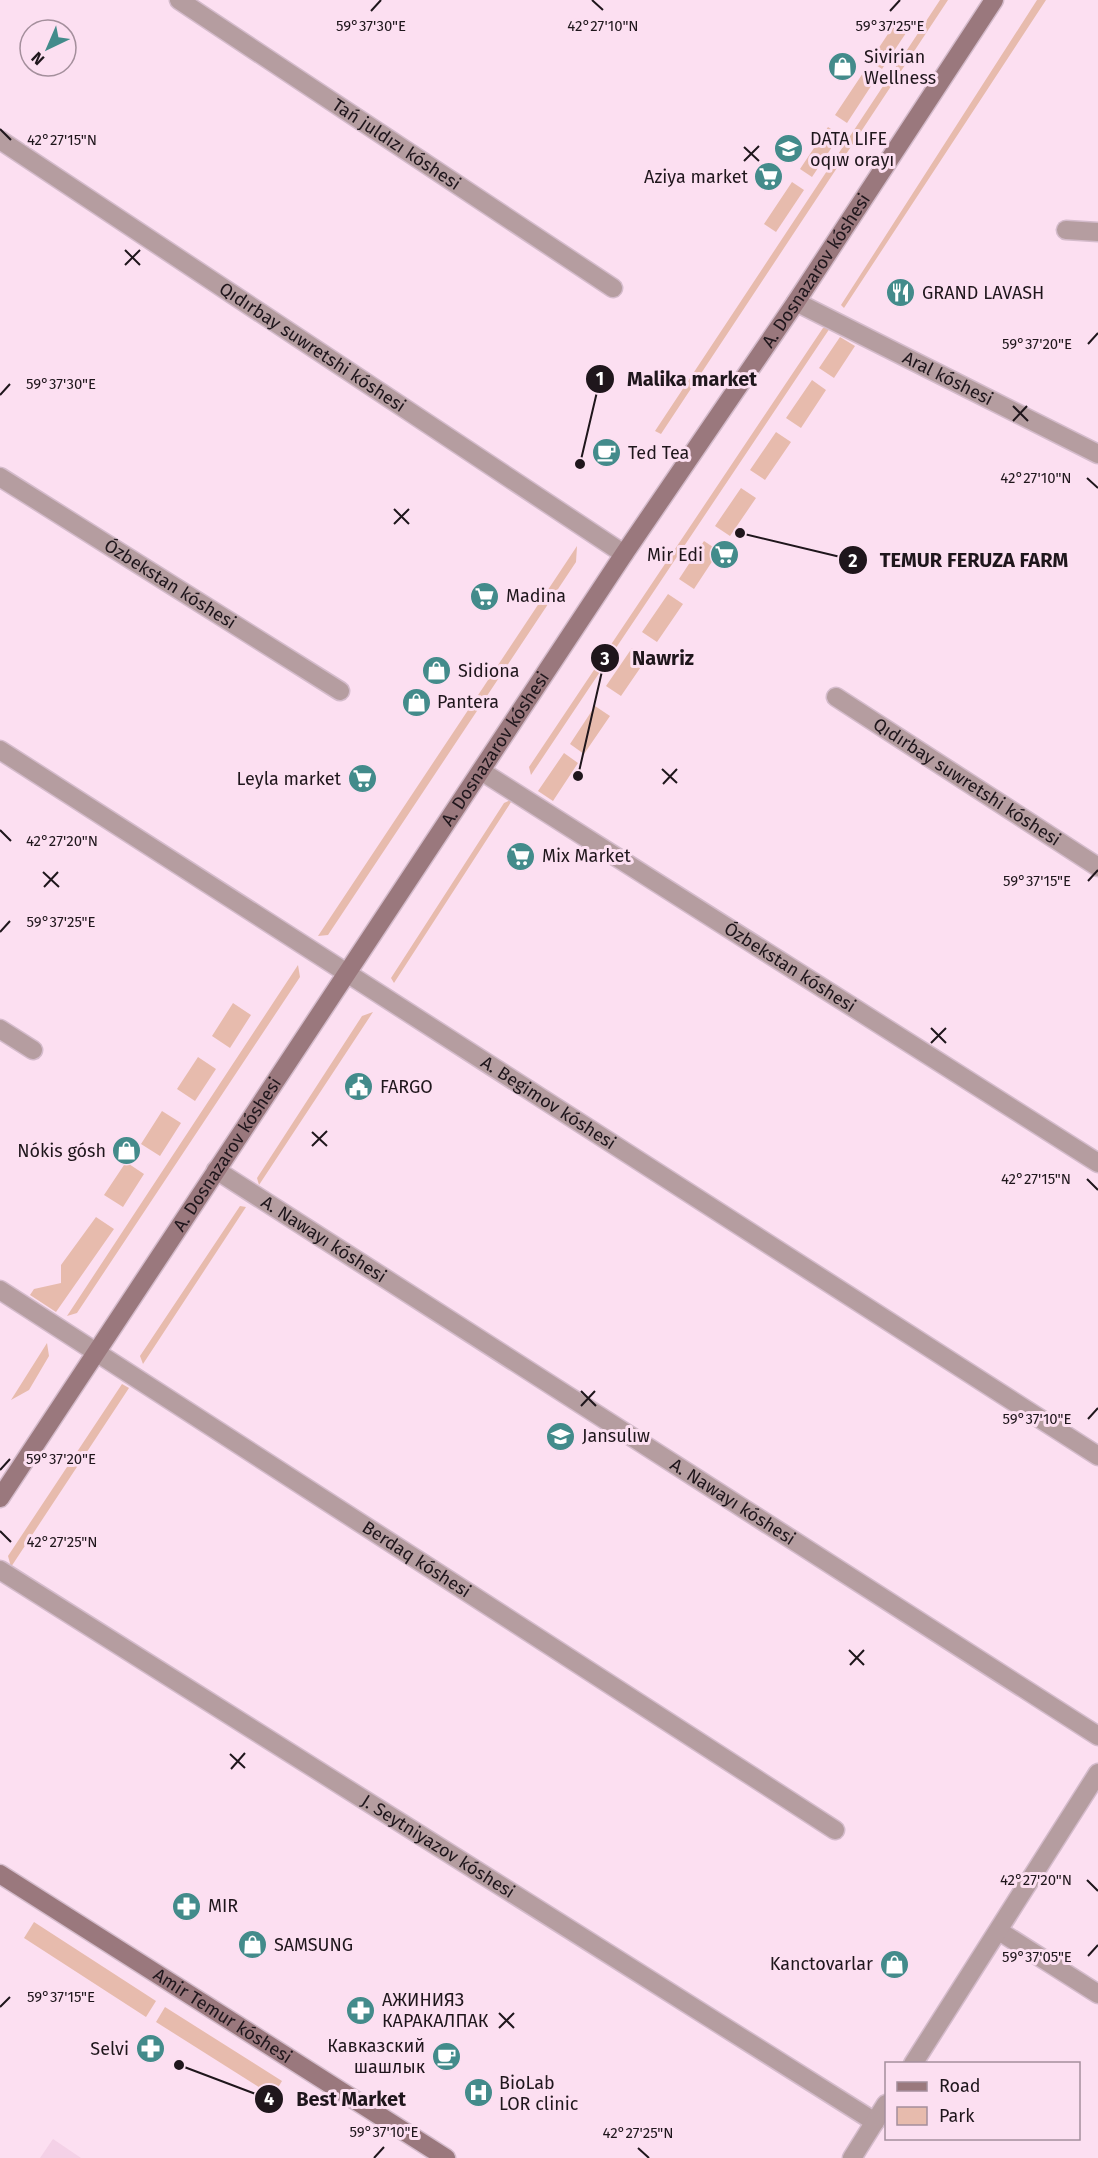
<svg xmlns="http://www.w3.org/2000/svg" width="1098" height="2158" font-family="'Fira Sans',sans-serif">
  <rect width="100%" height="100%" fill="#fcdff1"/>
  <path fill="#f4d1e7" d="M53,2139L81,2158H40Z"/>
  <path fill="#e7bbad" d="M940,0H948L661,434L655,431Z
    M1037,0H1046L844,308L841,305Z
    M898,19L910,27L882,69L870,61Z
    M863,73L875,80L847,123L835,115Z
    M828,127L840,135L812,177L800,169Z
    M792,182L804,190L776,232L764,224Z
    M823,328H830L531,775L529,767Z
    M840,337L855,346L834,378L819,368Z
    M812,380L826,390L801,428L786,418Z
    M776,432L791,442L765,480L750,470Z
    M741,488L756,498L730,536L715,526Z
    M704,541L719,551L694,589L679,579Z
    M577,546L576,562L328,935L318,936Z
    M668,594L683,604L657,642L642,632Z
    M632,648L647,658L621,696L606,686Z
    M595,706L610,716L584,754L570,744Z
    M564,753L578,763L553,801L538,791Z
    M513,799L394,983L391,978L504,803Z
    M298,965L300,977L77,1313L67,1316Z
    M233,1003L251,1015L230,1048L212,1036Z
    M373,1012L259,1185L257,1178L362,1016Z
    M198,1057L216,1069L195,1101L177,1089Z
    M162,1111L181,1123L160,1156L141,1144Z
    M126,1162L144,1174L123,1207L104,1195Z
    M240,1206L246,1207L143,1364L140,1356Z
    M96,1217L114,1229L56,1312L30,1295L34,1289L61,1283V1265Z
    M47,1343L49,1356L29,1390L11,1400Z
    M122,1384L129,1388L11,1567L8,1556Z
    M34,1922L156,2001L146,2017L24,1938Z
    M165,2007L282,2081L273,2096L156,2022Z"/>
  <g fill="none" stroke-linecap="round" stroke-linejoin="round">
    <defs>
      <g id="minor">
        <path id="s1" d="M179,0L613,288"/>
        <path id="s2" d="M0,140L624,554"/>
        <path d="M1066,230L1098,232"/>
        <path id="s3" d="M796,302L1098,454"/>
        <path id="s4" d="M0,477L340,691"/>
        <path id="s5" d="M836,697L1098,867"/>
        <path id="s6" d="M0,750L1098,1456"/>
        <path id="s7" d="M481,771L1098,1163"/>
        <path d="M0,1029L33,1050"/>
        <path id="s8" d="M216,1170L1098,1736"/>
        <path id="s9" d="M0,1290L835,1830"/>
        <path id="s10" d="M0,1570L875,2122"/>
        <path d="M999,1931L1098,1994"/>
      </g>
      <path id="tertiary" d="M913,2064L1098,1773
        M852,2158L886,2104"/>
      <g id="secondary">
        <path id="s11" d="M0,1498L624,554L796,302L994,0"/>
        <path id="s12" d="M0,1874L446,2158"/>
      </g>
    </defs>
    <use href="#minor" stroke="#d4bbcb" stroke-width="21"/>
    <use href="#tertiary" stroke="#d4bbcb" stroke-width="21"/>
    <use href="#secondary" stroke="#d4bbcb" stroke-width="21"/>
    <use href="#minor" stroke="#b59da0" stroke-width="18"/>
    <use href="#tertiary" stroke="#b59da0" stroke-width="18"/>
    <use href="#secondary" stroke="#9a787d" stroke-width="18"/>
  </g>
  <path fill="none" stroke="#1f161c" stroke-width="2" d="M592,0L603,10M371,11L381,0M890,11L900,0M0,129L11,140M744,147L759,161M744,161L759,146M125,250L140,265M125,265L140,250M1088,344L1098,333M0,395L10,384M1013,406L1028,421M1013,421L1027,406M1087,478L1098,488M394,509L409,524M394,524L409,509M662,769L677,783M663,784L677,769M0,830L11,841M43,872L59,887M1088,881L1098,870M44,887L58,872M0,932L10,921M931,1028L946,1043M931,1043L946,1028M312,1132L327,1146M312,1146L327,1131M1087,1179L1098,1190M581,1391L596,1406M581,1406L595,1391M1088,1419L1098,1408M0,1470L10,1459M0,1531L11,1542M849,1650L864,1665M850,1665L864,1650M230,1754L245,1768M231,1769L245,1753M1087,1880L1098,1891M1088,1956L1098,1945M0,2007L10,1997M499,2013L514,2028M499,2028L514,2013M638,2148L649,2158M374,2158L384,2147"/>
  <defs>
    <symbol id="shop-disc" viewBox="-11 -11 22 22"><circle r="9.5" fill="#438b8b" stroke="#fcdff1"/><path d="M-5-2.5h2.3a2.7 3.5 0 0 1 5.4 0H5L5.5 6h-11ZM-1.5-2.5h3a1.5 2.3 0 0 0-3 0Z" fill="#fff"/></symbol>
    <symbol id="school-disc" viewBox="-11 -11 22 22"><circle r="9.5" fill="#438b8b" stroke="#fcdff1"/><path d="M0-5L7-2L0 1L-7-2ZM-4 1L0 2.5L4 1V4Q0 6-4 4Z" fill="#fff"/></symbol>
    <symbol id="supermarket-disc" viewBox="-11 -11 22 22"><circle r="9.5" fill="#438b8b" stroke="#fcdff1"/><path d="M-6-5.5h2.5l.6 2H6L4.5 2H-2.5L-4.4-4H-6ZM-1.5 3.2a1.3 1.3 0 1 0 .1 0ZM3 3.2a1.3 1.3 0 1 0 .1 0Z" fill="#fff"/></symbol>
    <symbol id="restaurant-disc" viewBox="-11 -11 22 22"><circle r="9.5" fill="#438b8b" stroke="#fcdff1"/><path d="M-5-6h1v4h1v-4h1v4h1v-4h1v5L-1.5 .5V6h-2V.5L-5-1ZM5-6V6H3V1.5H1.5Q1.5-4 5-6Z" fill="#fff"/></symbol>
    <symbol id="cafe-disc" viewBox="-11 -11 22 22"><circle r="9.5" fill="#438b8b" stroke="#fcdff1"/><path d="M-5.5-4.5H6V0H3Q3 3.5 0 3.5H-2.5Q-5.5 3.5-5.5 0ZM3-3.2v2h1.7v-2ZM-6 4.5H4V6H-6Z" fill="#fff"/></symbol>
    <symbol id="civic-disc" viewBox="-11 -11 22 22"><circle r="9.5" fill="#438b8b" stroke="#fcdff1"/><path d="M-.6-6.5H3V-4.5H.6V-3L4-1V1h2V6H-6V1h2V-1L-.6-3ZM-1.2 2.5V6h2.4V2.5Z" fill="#fff"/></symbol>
    <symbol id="pharmacy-disc" viewBox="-11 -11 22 22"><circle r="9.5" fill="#438b8b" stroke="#fcdff1"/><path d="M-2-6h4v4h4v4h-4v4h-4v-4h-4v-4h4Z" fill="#fff"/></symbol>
    <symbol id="hospital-disc" viewBox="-11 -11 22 22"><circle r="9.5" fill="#438b8b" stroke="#fcdff1"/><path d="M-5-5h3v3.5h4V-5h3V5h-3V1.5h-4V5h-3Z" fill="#fff"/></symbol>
  </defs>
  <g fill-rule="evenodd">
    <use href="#shop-disc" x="826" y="50" width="33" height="33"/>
    <use href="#school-disc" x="772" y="132" width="33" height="33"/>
    <use href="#supermarket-disc" x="752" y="160" width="33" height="33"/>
    <use href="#restaurant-disc" x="884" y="276" width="33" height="33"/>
    <use href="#cafe-disc" x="590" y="436" width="33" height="33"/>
    <use href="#supermarket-disc" x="708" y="538" width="33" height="33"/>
    <use href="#supermarket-disc" x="468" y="580" width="33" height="33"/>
    <use href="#shop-disc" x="420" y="654" width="33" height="33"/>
    <use href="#shop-disc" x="400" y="686" width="33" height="33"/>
    <use href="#supermarket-disc" x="346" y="762" width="33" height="33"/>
    <use href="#supermarket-disc" x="504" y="840" width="33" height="33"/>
    <use href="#civic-disc" x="342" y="1070" width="33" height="33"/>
    <use href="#shop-disc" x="110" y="1134" width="33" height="33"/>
    <use href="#school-disc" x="544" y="1420" width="33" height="33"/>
    <use href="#pharmacy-disc" x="170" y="1890" width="33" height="33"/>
    <use href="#shop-disc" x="236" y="1928" width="33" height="33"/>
    <use href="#shop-disc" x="878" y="1948" width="33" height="33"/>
    <use href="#pharmacy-disc" x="344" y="1994" width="33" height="33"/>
    <use href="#pharmacy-disc" x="134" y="2032" width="33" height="33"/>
    <use href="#cafe-disc" x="430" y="2040" width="33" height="33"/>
    <use href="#hospital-disc" x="462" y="2076" width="33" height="33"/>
  </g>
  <g text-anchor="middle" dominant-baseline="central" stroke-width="6" stroke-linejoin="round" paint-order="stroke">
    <g font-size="18" fill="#1f161c" stroke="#fcdff1" text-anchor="start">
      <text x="864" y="57">Sivirian<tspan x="864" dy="21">Wellness</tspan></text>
      <text x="810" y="139">DATA LIFE<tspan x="810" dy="21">oqıw orayı</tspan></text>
      <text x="748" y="177" text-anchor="end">Aziya market</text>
      <text x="922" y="293">GRAND LAVASH</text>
      <text x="628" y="453">Ted Tea</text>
      <text x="703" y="555" text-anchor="end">Mir Edi</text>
      <text x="506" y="596">Madina</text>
      <text x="458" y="671">Sidiona</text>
      <text x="437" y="702">Pantera</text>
      <text x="341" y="779" text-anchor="end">Leyla market</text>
      <text x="542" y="856">Mix Market</text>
      <text x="380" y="1087">FARGO</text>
      <text x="106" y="1151" text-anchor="end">Nókis gósh</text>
      <text x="582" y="1436">Jansulıw</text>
      <text x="208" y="1906">MIR</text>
      <text x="274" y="1945">SAMSUNG</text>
      <text x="873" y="1964" text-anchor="end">Kanctovarlar</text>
      <text x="382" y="2000">АЖИНИЯЗ<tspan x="382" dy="21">КАРАКАЛПАК</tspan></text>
      <text x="425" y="2046" text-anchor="end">Кавказский<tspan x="425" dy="21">шашлык</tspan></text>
      <text x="129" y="2049" text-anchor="end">Selvi</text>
      <text x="499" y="2083">BioLab<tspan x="499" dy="21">LOR clinic</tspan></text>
    </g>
    <g font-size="18" fill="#1f161c" stroke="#fcdff1">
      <text stroke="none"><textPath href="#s1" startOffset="261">Tań juldızı kóshesi</textPath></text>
      <text stroke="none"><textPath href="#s11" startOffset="1474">A. Dosnazarov kóshesi</textPath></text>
      <text stroke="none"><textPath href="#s2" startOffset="375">Qıdırbay suwretshi kóshesi</textPath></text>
      <text stroke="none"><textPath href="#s3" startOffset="170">Aral kóshesi</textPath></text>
      <text stroke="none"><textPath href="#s4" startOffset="201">Ózbekstan kóshesi</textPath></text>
      <text stroke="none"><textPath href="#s11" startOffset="898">A. Dosnazarov kóshesi</textPath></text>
      <text stroke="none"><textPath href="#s5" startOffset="156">Qıdırbay suwretshi kóshesi</textPath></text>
      <text stroke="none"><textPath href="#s7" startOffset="366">Ózbekstan kóshesi</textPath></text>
      <text stroke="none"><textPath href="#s6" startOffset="652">A. Begimov kóshesi</textPath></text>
      <text stroke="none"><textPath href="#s11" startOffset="412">A. Dosnazarov kóshesi</textPath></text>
      <text stroke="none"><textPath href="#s8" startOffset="128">A. Nawayı kóshesi</textPath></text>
      <text stroke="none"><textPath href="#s8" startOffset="614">A. Nawayı kóshesi</textPath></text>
      <text stroke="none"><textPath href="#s9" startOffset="496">Berdaq kóshesi</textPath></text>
      <text stroke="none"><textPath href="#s10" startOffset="518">J. Seytniyazov kóshesi</textPath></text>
      <text stroke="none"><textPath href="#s12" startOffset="264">Amir Temur kóshesi</textPath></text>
    </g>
  </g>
  <g font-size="15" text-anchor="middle" fill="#1f161c" stroke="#fcdff1" stroke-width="6" stroke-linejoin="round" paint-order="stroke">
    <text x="603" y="31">42°27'10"N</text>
    <text x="371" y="31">59°37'30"E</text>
    <text x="890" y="31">59°37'25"E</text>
    <text x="62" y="145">42°27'15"N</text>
    <text x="1037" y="349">59°37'20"E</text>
    <text x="61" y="389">59°37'30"E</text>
    <text x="1036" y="483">42°27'10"N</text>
    <text x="62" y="846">42°27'20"N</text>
    <text x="1037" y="886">59°37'15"E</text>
    <text x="61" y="927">59°37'25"E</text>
    <text x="1036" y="1184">42°27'15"N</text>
    <text x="1037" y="1424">59°37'10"E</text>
    <text x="61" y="1464">59°37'20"E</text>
    <text x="62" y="1547">42°27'25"N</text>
    <text x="1036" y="1885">42°27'20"N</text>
    <text x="1037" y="1962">59°37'05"E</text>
    <text x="61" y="2002">59°37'15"E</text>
    <text x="384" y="2137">59°37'10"E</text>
    <text x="638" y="2138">42°27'25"N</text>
  </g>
  <path fill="none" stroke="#1f161c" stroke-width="2" d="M580 464L600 379M740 533L853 560M578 776L605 658M179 2065L269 2099"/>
  <g fill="#1f161c" stroke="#fcdff1" stroke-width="2">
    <circle cx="580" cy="464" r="6"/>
    <circle cx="740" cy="533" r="6"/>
    <circle cx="578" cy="776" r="6"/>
    <circle cx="179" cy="2065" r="6"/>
    <circle cx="600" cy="379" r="15"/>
    <circle cx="853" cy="560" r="15"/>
    <circle cx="605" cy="658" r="15"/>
    <circle cx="269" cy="2099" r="15"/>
  </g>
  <g font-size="18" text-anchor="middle" font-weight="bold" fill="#fff">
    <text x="600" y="385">1</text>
    <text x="853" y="567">2</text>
    <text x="605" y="665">3</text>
    <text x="269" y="2105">4</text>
  </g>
  <g font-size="20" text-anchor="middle" font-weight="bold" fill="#1f161c" stroke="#fcdff1" stroke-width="6" stroke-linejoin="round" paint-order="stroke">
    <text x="692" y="386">Malika market</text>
    <text x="974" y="567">TEMUR FERUZA FARM</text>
    <text x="663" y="665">Nawriz</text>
    <text x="351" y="2106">Best Market</text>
  </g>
  <rect x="885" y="2062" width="195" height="78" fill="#fcdff1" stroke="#a48f9c" stroke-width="1.5"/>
  <rect x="897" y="2082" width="30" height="9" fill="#9a787d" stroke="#a48f9c" stroke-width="1.5"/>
  <text x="939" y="2092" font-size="18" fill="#1f161c">Road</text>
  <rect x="897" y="2107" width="30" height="18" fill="#e7bbad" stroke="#a48f9c" stroke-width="1.5"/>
  <text x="939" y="2122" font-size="18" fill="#1f161c">Park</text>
  <g transform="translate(48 48) rotate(224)"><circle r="28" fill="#fcdff1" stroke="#a48f9c" stroke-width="1.5"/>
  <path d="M0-4.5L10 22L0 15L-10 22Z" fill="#438b8b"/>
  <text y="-9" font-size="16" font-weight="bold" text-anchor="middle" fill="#1f161c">N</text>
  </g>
</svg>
